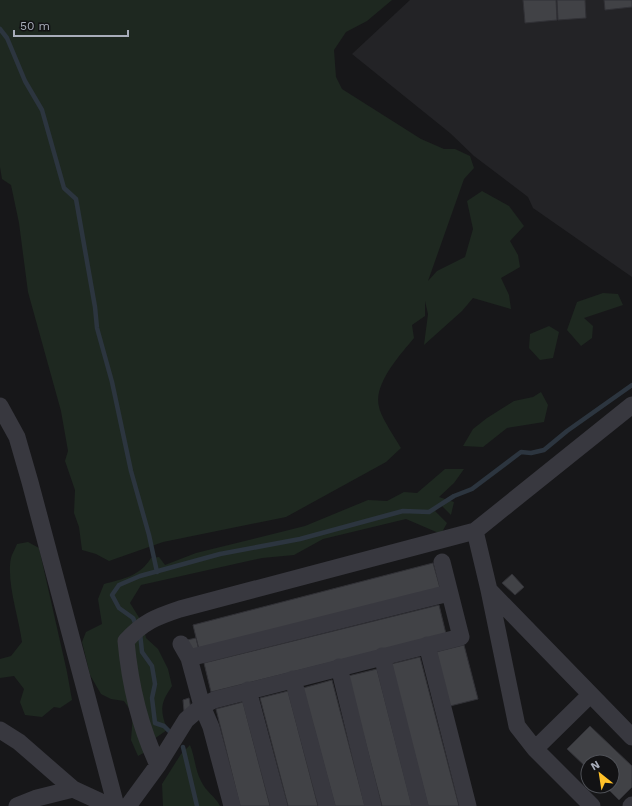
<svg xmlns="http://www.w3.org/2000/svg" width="632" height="806" font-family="'Work Sans',sans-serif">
  <rect width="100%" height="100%" fill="#171719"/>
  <path fill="#232326" d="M410,0H632V277L533,208L528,197L474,156L450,133L352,54Z"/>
  <path fill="#1e2820" d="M0,0H392L367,21L346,32L334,50L336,77L342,89L421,139L444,149H455L470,156L474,168L464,179L428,281L437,271L465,257L473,229L467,201L482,191L509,206L524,226L510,241L518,255L520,267L501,278L509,295L511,309L473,298L462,311L424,345L428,314L425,301V316L412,325L414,338C400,355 373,384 379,407C381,417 395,438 401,448L386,462L286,517L163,542L109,561L96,554L82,550L79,527L74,513L75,490L65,461L68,451L61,411L28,292L19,223L11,185L2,179L0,167Z
    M603,293L618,294L623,305L584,318L593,326L592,338L581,346L567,330L577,302Z
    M549,326L559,332L553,358L540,360L529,348L530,334Z
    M541,392L548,405L544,422L507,428L483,447L463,446L473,429L487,418L514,401L533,397Z
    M445,469H464L454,483L439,497L454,502L451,515L441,505L435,511L447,523L441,534L406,519L323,539L294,555L262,558L141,585L130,603L143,624L146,638L158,649L168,669L172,686C160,704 160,709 167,730L154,739L147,751L138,756L131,740L133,714L124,701L111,699L101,694L90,675L82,642L86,632L102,624L98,599L104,584C123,579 140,576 151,558L159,557L165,565L196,553L305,526L368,500L387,501L404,492L417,493Z
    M28,542L39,548L67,672L72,700L60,708L54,707L42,717L25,715L20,702L24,689L14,676L0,678V659L11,656L22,642C19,618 6,581 11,558C12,554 15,549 17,544Z
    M190,745C195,757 195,770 201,781C206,792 215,796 220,806H163L162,784L181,754Z"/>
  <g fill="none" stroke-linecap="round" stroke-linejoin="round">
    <path stroke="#2c353f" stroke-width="4.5" d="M0,29L7,38L25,81L42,110L64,188L76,199L95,307L97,328L112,382L131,471L149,535L157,572
      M137,627L133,618L119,608L112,595L119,585L140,576L220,554L300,539L403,511L429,512L454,496L472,489L521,452L531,453L544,450L567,431L632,385
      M140,633L142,652L152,666L155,684L152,698L155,723L164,726L169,731
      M183,747L197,806"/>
  </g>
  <path fill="#414246" stroke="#313136" d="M523,0H556L557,20L525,23Z
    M557,0H585L586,18L558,20Z
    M604,0H632V7L605,10Z
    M433,563L440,588L199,650L193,625Z
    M512,574L524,587L515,595L502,583Z
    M439,605L446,634L211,692L204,663Z
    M196,638L199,650L190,652L187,640Z
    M464,645L478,699L450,706L436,652Z
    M420,657L459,806H428L391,664Z
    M377,669L412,806H382L348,676Z
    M332,680L365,806H335L303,688Z
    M288,691L318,806H288L260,698Z
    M189,698L191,709L184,711L183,700Z
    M243,702L270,806H240L216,709Z
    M590,726L632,766V787L619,800L605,786H612V762H588V769L567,749Z"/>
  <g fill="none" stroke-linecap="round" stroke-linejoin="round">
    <path stroke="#38383f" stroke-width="17" d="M0,406L17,437L30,482L116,806
      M489,590L632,737
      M181,644L189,658L202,706L211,727L232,806
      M427,645L468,806
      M382,656L420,806
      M189,658L449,593
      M339,667L373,806
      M293,679L327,806
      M248,690L279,806
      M590,695L535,749L517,726L489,590L475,531L632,405
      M0,730L19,742L73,789L99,801L104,806
      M535,749L592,806
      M158,765C139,725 130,685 126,641C143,622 156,617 180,609L475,531
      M17,806L37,798L73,789
      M128,806L158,765L186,720L202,706L214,700L461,637L442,562
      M631,806L632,805"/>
  </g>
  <g transform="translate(600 774) rotate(330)"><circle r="19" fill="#121214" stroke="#4e5056"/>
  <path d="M0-3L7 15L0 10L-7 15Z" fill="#ffc129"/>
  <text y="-6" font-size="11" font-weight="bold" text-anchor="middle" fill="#a8adba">N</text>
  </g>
  <path d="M14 30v6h114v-6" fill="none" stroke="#a8adba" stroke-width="2"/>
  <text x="20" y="30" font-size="12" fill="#a8adba" stroke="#121214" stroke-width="3" paint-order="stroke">50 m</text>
</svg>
